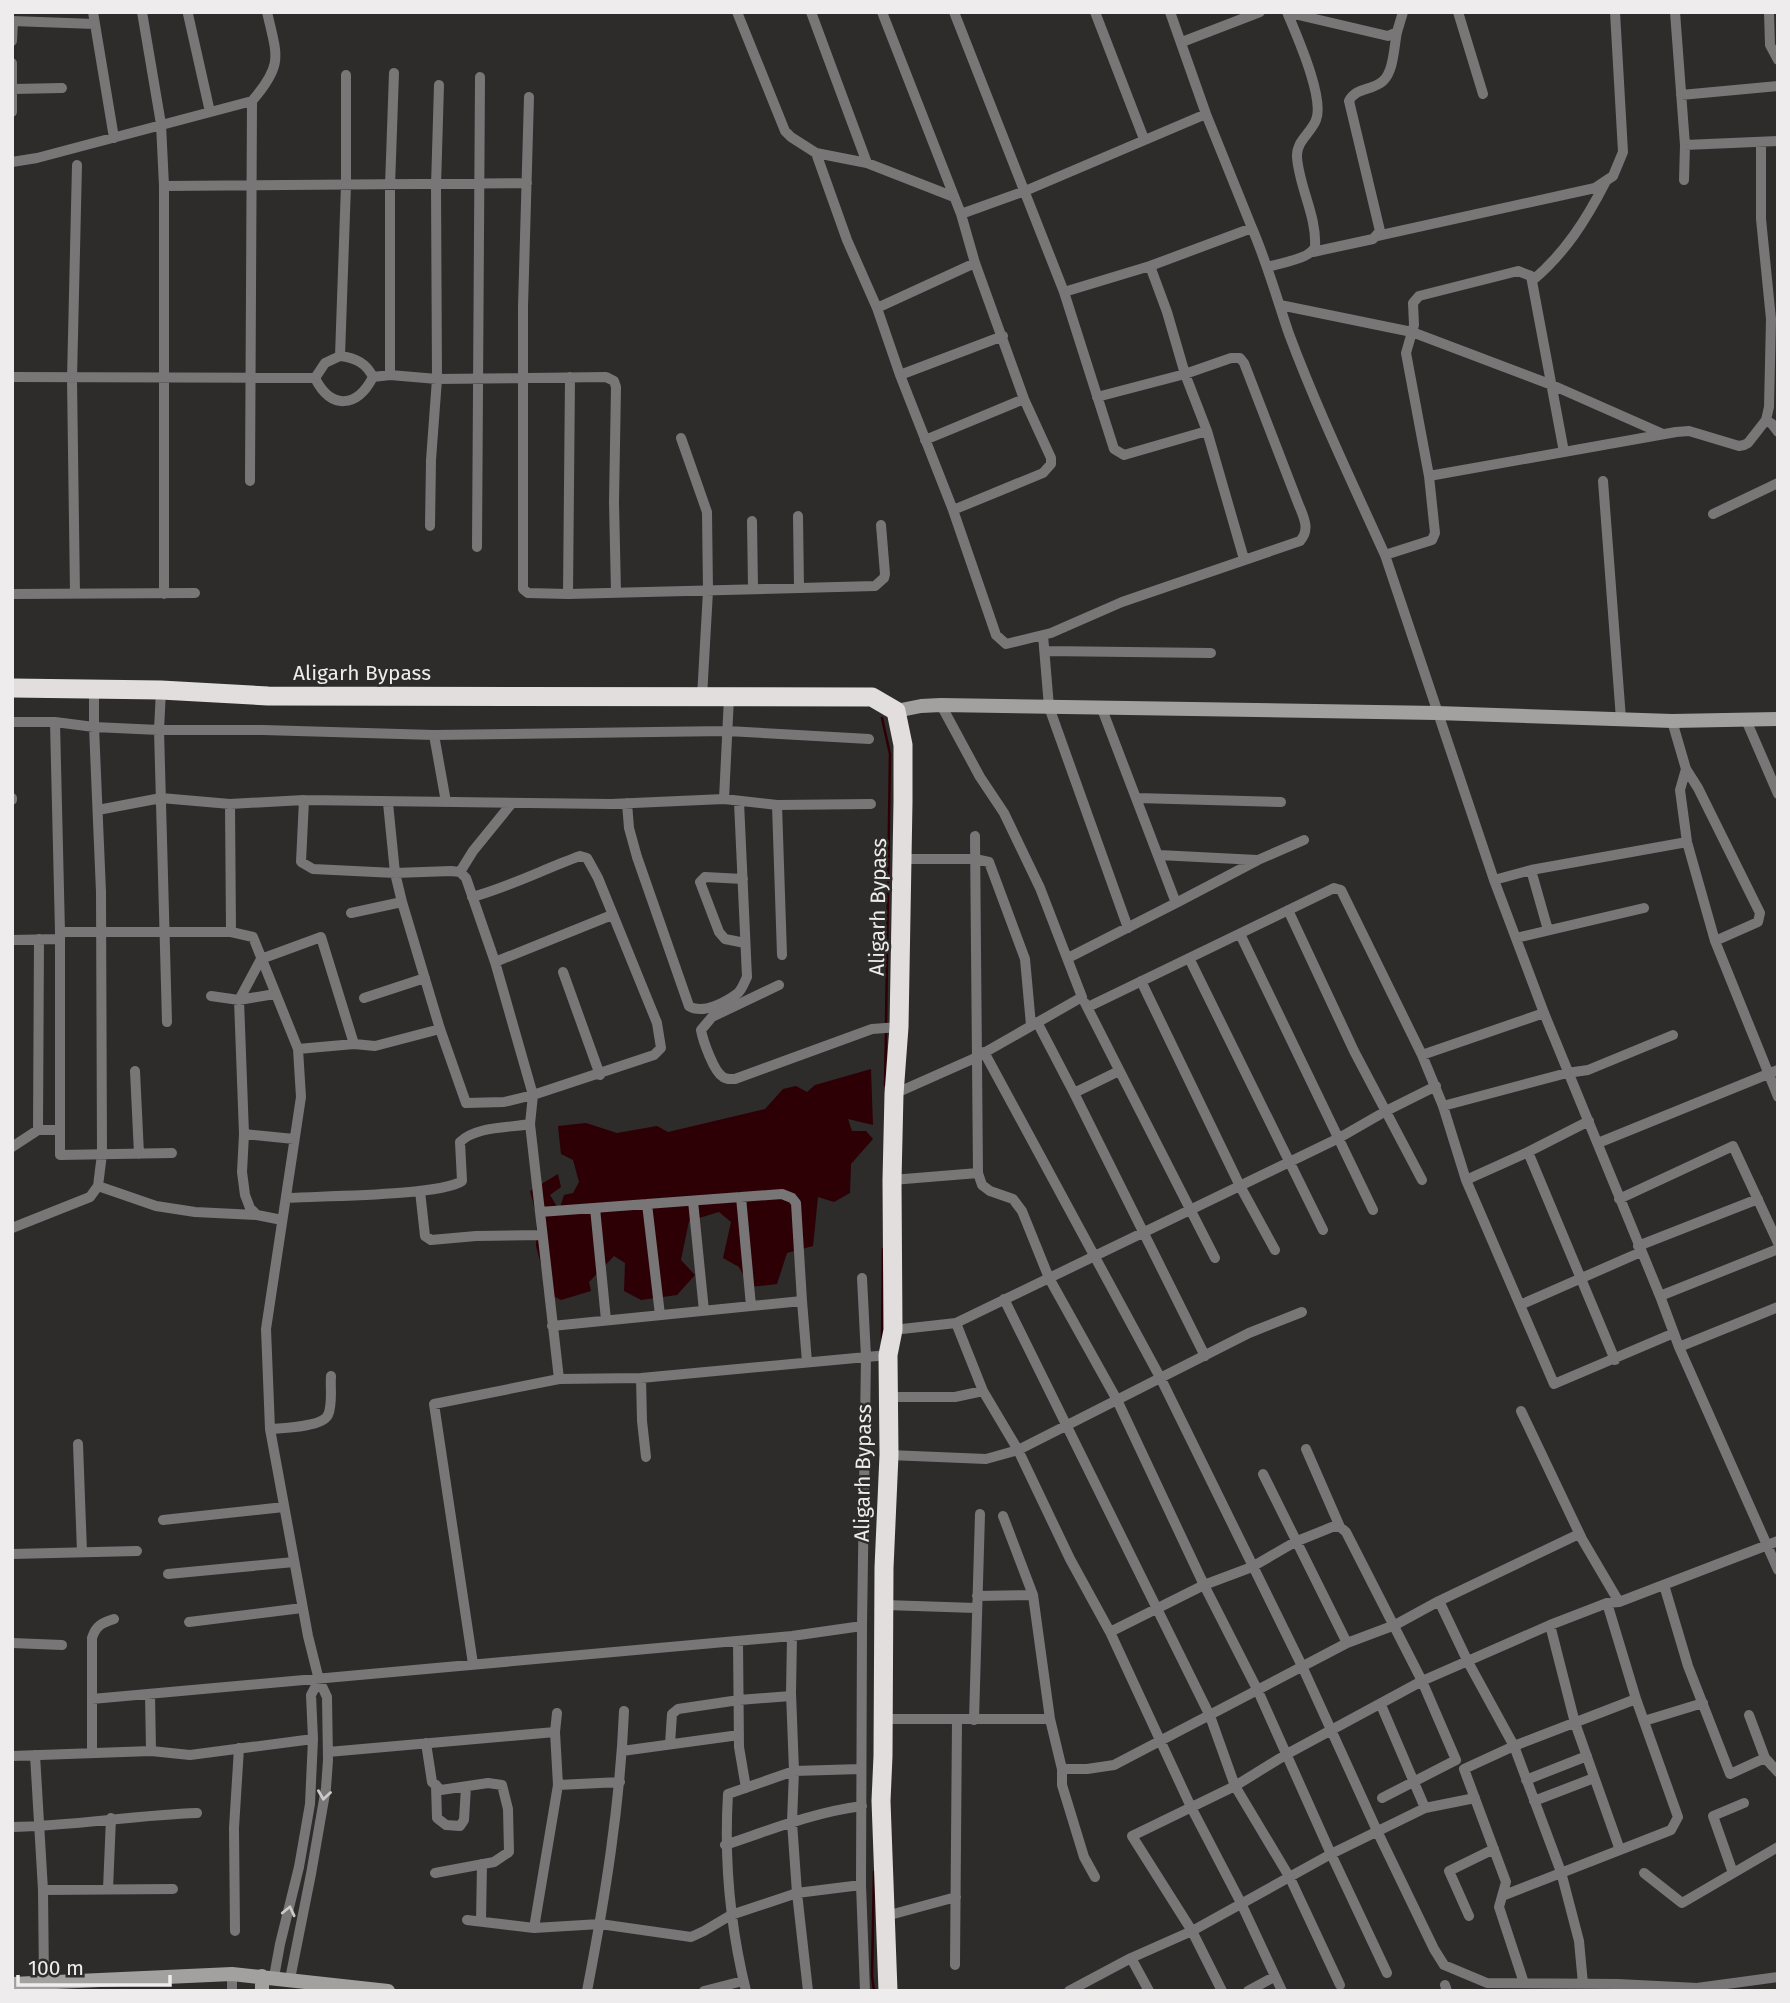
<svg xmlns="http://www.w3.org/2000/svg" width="1790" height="2003" font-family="'Fira Sans',sans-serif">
  <rect width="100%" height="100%" fill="#2e2b2b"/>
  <path fill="#2c0004" d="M871,1069L873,1125L848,1119L852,1131H866L873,1139L851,1164L850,1193L834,1202L818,1197L813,1246L787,1253L777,1284L750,1287L739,1267L723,1258L731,1222L719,1212L689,1221L681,1260L695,1275L677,1295L641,1300L624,1291L625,1263L614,1256L589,1282L591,1291L561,1300L549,1294L536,1246L537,1217L530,1191L558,1174L561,1187L550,1195L559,1210L564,1195L573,1193L579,1182L573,1160L561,1154L558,1126L586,1123L617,1133L657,1126L668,1132L765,1109L783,1089L796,1086L807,1092L815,1085Z"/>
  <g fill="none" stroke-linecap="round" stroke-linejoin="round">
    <path stroke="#2c0004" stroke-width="2.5" d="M882,718L890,754L886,1025
      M885,1085L886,1032
      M882,1340L883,1249
      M874,1872L872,1976L874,1991"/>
    <path stroke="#787676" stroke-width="10" d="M93,12L114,138
      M142,12L161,124L164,186V594
      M737,12L785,131L791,137L816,153
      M811,12L867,163
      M882,12L961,214L975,263L1024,399L1051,458V464L1043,473L953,510
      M954,12L1064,292
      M1095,12L1144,139
      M1170,12L1206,114L1252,228
      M1458,12L1483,94
      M1675,12L1685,145L1684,180
      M1769,12L1770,45L1778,60
      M188,14L210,112
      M1294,14L1388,36L1397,32L1403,12
      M12,21L95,24
      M12,41L13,21
      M1182,42L1260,12
      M12,63V112
      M13,89L62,88
      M1681,95L1778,86
      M529,97L523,307V589L528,593L568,594L875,586L884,578L885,574L881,525
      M1685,145L1778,141
      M12,162L37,158L252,101C284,64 277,56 267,12
      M164,186L527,183
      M954,197L867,163L816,153L847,240L877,308L900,375L953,510L996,635L1006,644L1051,633L1122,602L1300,541C1311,529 1303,516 1298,503L1244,363L1240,358H1231L1185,374L1097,397
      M961,214L1025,191L1206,114
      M1377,236L1595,188L1613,176L1623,152L1615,12
      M1313,252L1373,239L1380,231L1349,101C1356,87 1372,91 1383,81C1394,71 1394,46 1397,32
      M1150,266L1167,312L1185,374L1207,431L1244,559
      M1268,267C1282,262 1308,260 1315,247C1317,216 1299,187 1297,157C1296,141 1311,133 1316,120C1325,98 1296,34 1287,12
      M1533,280C1565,253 1586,220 1605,183
      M1280,305L1412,332L1552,385L1663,434
      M877,308L975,263
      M340,356L346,185V75
      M340,356C356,358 366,363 373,377C357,408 331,410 315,378L325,363Z
      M390,375V186L394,73
      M900,375L1003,336
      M12,377L315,378
      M373,377L390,375L437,379L606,377L614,381L616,387L614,502L616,592
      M1766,420L1772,424L1778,432
      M1207,431L1124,455L1114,449L1064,292L1150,266L1252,228C1267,263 1277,299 1289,334C1317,409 1352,482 1385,555
      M681,438L707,512L708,591L702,697
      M925,440L1024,399
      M1564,452L1531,276L1518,271L1419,296L1413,303L1414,325L1406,353L1429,476L1435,533L1432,540L1385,555L1494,880L1544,1013L1660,1296L1679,1347L1778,1570
      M1429,476L1676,432L1689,431L1739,446L1744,445L1748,443L1766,420L1769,407L1771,319L1761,219V142
      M250,481L252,101
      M1603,481L1621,719
      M1713,514L1778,483
      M798,516L799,588
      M752,521L753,588
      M430,526L431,460L437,379L436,186L439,85
      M477,547L480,77
      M12,594L195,593
      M75,594L72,379L77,165
      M568,594L570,377
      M1043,635L1049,707L1128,928
      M1045,651L1211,653
      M161,690L159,730L167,1022
      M1102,709L1176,903L1258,860L1304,840
      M1746,720L1778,794
      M1672,721L1686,769L1680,790L1687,842L1715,941L1778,1097
      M12,722H55L94,727L159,730H263L434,735L727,731L869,739
      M55,722L60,932V1155L172,1153
      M434,735L446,802
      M1686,769L1698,788L1760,913L1758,922L1715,941
      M12,798V800
      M1137,798L1281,802
      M724,799L729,697
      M304,800L301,862L313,869L395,873L451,871L460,872L466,878L495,962L533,1095L530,1124L559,1379
      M388,803L395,873L402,902L440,1029L466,1103L504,1102L533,1095L654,1055L661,1048L657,1023L598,878L587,858L580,856C544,869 509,887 472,897
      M627,803L629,828L637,857L689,1006C703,1015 726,1002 738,993C742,989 744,983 747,977L739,802
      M230,804L231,932L253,937L298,1049L354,1044L375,1046L440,1029
      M777,805L782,955
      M98,810L161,798L230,804L304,800L611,804L724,799L777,805L871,804
      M975,836L978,1173L982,1185L990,1191L1013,1199L1022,1211L1049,1278L1117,1400L1204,1585L1258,1691L1331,1854L1387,1973
      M1159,855L1257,860
      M902,859H975L989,862L1025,959L1031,1025
      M1531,870L1548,930
      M460,872L473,851L512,803
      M743,879L705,877L700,882L719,932L725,939L745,943
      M1494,880L1531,870L1687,842
      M1288,910L1354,1051L1422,1180
      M351,913L402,902
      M60,932H231
      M1240,934L1373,1210
      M1516,938L1644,908
      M12,940L60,939
      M1068,958L1176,903
      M1189,958L1323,1230
      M495,962L612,915
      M563,972L600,1075
      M1141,981L1240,1186L1275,1250
      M779,985L712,1017L701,1030C703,1041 714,1072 723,1077C727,1080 730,1079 735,1079L872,1029L899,1027
      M211,996L239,1000L275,994
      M364,998L425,978
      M1085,1003L1215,1258
      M1088,1007L1334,888L1341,890L1422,1055L1544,1013
      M1037,1022L1074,1093L1119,1071
      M984,1052L1161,1379L1302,1666L1378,1833L1434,1949L1444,1965L1487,1983L1618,1984L1697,1988L1778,1977
      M1422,1055L1443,1106L1466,1180L1554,1384L1674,1333
      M135,1071L139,1154
      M1074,1093L1205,1356
      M894,1094L975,1058L1082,997L1040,888L1004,813L980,777L941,705
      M1443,1106L1567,1073L1588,1070L1673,1035
      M1589,1121L1528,1152L1615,1360
      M38,1130L39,939
      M244,1134L294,1139
      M1598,1143L1778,1070
      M12,1147L38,1130H60
      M892,1180L978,1173
      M1466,1180L1528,1152
      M98,1186L156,1206L195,1212L257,1215
      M420,1191L425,1236L431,1240L476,1236L542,1235
      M741,1197L751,1306
      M286,1198C320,1196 440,1196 462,1181L460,1142C476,1126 509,1128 530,1124
      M1619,1199L1733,1146L1778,1243
      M693,1201L704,1311
      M647,1204L660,1315
      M595,1208L606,1320
      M540,1212L782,1194L792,1198L796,1203L802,1301L552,1326
      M282,1220L257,1215L250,1208L245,1195L242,1172L244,1134L239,1000L261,959L321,937L354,1044
      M12,1228L90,1197L98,1186L102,1154L101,892L94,727V689
      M1638,1246L1758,1199
      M862,1278L866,1357L862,1626L861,1885L865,1991
      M1660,1296L1778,1249
      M1004,1299L1210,1716L1235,1786L1290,1878L1340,1985
      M802,1301L807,1362
      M1520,1305L1641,1252
      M956,1323L983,1391L1018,1450L1070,1559L1110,1632L1191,1807L1241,1903L1282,1991
      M893,1330L956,1323L1339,1138L1386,1111L1436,1086
      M1679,1347L1778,1307
      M641,1378L642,1421L646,1457
      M887,1397H955L983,1391
      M1521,1411L1582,1539L1619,1602
      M270,1429C284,1428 322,1427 328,1415C333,1404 330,1388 331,1376
      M78,1444L82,1552
      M1306,1449L1340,1527
      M889,1455L986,1459L1018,1450L1249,1333L1302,1312
      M1263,1474L1347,1643
      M1003,1516L1033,1595L1050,1719L1062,1769V1785L1084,1857L1095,1877
      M163,1520L284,1507
      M12,1554L137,1551
      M168,1574L294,1562
      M1664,1585L1688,1666L1730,1774L1765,1758L1749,1715
      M977,1596L1033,1595
      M885,1605L976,1608
      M189,1622L302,1608
      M1550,1625L1575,1723L1620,1850
      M1110,1632L1204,1585L1252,1567L1295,1542L1332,1527H1340L1346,1532L1422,1681L1456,1760L1382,1798
      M792,1636L791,1693L794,1771L792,1822L797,1893L808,1991
      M738,1641L739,1747L746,1788
      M12,1643L62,1645
      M473,1664L434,1404L559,1379L641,1378L888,1355
      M92,1699V1638C96,1625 102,1623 114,1619
      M1381,1705L1425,1808
      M883,1719H1050
      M974,1720L980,1514
      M1644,1721L1703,1703
      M426,1743L432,1782L441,1790L488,1783L502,1785L508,1809L509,1852L494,1862L435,1873
      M670,1744L672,1714L678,1709L739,1700L791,1696
      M151,1751L190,1755L313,1739
      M622,1751L739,1735
      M92,1752V1699L792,1636L862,1626
      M328,1752L555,1732
      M35,1755L43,1890L44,1982
      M12,1756L151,1751L150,1694
      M1765,1758L1778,1772
      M1062,1769H1087L1114,1765L1347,1643L1395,1625L1439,1601
      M1526,1780L1587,1756
      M436,1785L437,1818L446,1825L460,1826L464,1820L466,1787
      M558,1785L620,1782
      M1534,1801L1594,1778
      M12,1827C74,1826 135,1815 197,1813
      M725,1845C770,1830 815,1812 862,1806
      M1644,1873L1682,1903L1778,1847
      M1733,1873L1713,1816L1744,1803
      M108,1889L111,1818
      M43,1890L173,1889
      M1502,1896L1671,1830L1678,1817L1636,1699L1607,1603
      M886,1916L956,1897
      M1469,1916L1449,1871L1494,1849
      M467,1920L534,1928L600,1924L691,1937L704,1931L731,1915L797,1893L861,1885
      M481,1921L482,1864
      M534,1928L558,1785L555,1732L557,1713
      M235,1931L234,1828L239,1748
      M1131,1958L1149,1991
      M955,1965L957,1720
      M274,1977L280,1944L299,1867L310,1804L313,1739L311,1695L319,1680
      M290,1979L311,1874L326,1788L328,1760L327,1697L319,1680L308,1636L270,1429L266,1329L301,1097L298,1049
      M1524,1983L1499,1907L1506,1882L1464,1769L1514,1746L1468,1662L1439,1601L1579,1534
      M1583,1984L1579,1941L1561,1872L1514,1746L1636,1699
      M1445,1985L1447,1991
      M232,1991V1974
      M587,1991C605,1898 620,1806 624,1711
      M704,1991L743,1981
      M746,1991C730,1926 724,1860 728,1794L794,1771L861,1769
      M1069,1991L1131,1958L1192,1931L1331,1854L1425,1808L1475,1798
      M1222,1991L1192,1931L1132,1836L1235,1786L1287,1754L1422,1681L1550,1625L1607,1603L1619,1602L1778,1541
      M1248,1991L1274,1977"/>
    <path stroke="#a3a0a0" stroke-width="14" d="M896,711L921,706L941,705L1437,713L1672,721L1778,719
      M262,1976V1991
      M12,1984L232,1974L388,1991"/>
    <path stroke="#e2dede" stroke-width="19" d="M12,688L161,690L268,696L872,697L896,711L903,745V802L899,1027L894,1094L892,1180L893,1330L888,1355L889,1455L884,1568L883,1756L881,1801L888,1991"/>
  </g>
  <defs><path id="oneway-chevron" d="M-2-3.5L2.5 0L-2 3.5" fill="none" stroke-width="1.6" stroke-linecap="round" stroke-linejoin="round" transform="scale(1.75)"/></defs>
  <g stroke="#cbc9c9">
    <use href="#oneway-chevron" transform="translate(324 1795) rotate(98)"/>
    <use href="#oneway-chevron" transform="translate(289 1911) rotate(-77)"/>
  </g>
  <g text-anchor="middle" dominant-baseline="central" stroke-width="5" stroke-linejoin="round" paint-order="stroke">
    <g font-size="21" fill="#eeecec" stroke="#2e2b2b">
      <text x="362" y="673">Aligarh Bypass</text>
      <text transform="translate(878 907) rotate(-89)">Aligarh Bypass</text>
      <text transform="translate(863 1473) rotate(-89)">Aligarh Bypass</text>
    </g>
  </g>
  <rect width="1790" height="2003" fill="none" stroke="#eeecec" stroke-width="28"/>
  <path d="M18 1975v10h152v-10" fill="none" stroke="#eeecec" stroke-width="3.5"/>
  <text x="28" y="1975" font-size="21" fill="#eeecec" stroke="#2e2b2b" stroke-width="5" paint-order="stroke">100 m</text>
</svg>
